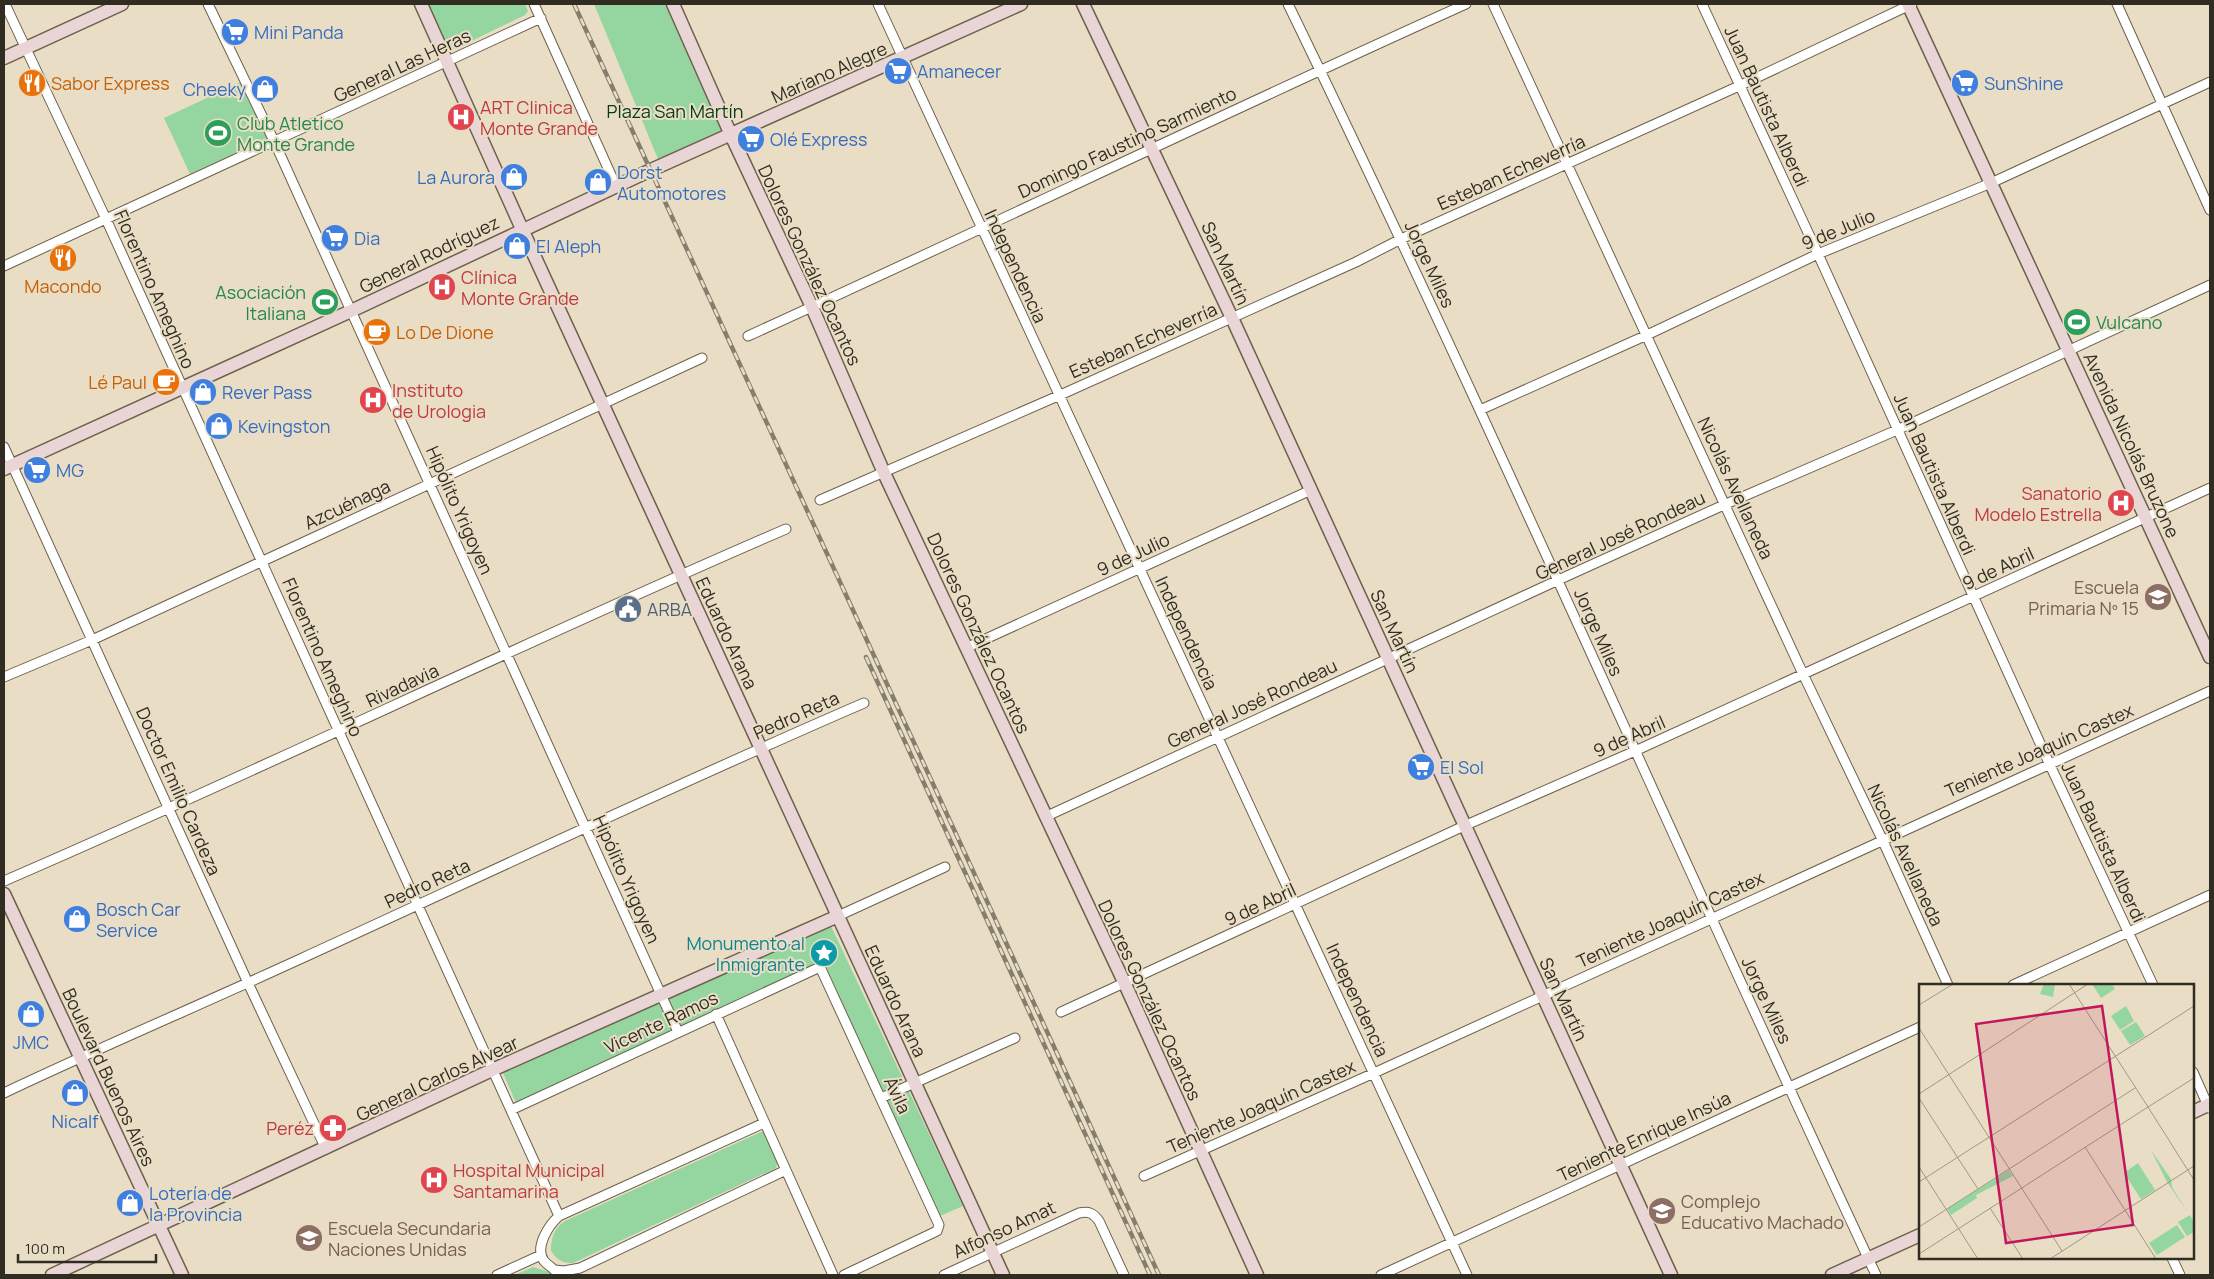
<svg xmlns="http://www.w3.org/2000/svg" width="2214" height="1279" font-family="Manrope,sans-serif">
  <rect width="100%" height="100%" fill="#e9dec5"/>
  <path fill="#95d5a0" d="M426,4H525L528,11L525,15L457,48L449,49L443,45Z
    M594,4H665L721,130L658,159Z
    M241,82L267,138L190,174L164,118Z
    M831,926L963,1206L940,1216L821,962L516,1103L503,1073Z
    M761,1132H764L778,1162L776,1168L573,1263C562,1263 557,1260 551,1251C551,1238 554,1228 565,1221Z
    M533,1267L550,1272L552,1275H515Z"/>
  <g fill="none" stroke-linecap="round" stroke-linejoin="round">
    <defs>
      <path id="street" d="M5,4L106,219L559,1216
        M208,4L274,141L678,1032
        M534,4L616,186
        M878,4L1467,1275
        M1288,4C1492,424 1678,852 1876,1275
        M1493,4L1803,674L1882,839L1948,985
        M1702,4L1818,254L2049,763L2153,985
        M2117,4L2210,210
        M4,266L541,18
        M748,336C988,227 1226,112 1466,4
        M1480,410L1647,335L1818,254L1991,183L2210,82
        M4,447L248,983L326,1149
        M820,500L1058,396L1356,262L1401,239L1739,86L1912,4
        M968,647L1311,490
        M4,677L92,640L702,358
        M1045,817L1567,576L1726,504L1897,430L2210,285
        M4,881C266,768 523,642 786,529
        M838,916L945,867
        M2013,985L2210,895
        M1061,1012L1464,826L1635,751L2210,488
        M716,1014L833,1275
        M2193,1072L2209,1108
        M4,1093C101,1047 200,1005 298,960C486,874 674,785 864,703
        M881,1098L1015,1038
        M511,1110L818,968L821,969L939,1225L937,1231L844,1275
        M1144,1176L1374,1073L2210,691
        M2172,1258L2180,1275
        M555,1270L564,1271L580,1268L786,1170
        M497,1275L541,1255
        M558,1275C555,1268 549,1267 544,1261C534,1247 549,1225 559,1216L764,1123
        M944,1275L1079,1213C1089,1211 1093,1213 1099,1221L1124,1275
        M1381,1275L1920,1027"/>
      <path id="secondary" d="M421,4L522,229L1003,1275
        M673,4L731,135L812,307L884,473L1125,984L1257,1275
        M1083,4L1232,318L1671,1275
        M1908,4L2210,657
        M4,58L122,4
        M4,469L351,311L651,170L1021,4
        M4,894L182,1275
        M2193,1112L2210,1104
        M52,1275L492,1070L838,916
        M1832,1275L1920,1235"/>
    </defs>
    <use href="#street" stroke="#6b614b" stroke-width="11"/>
    <use href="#secondary" stroke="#6b614b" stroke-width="15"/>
    <use href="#street" stroke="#fff" stroke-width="9"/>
    <use href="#secondary" stroke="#e9d4d6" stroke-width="12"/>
    <defs>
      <path id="rail" d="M574,4L1159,1275
        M866,657L1150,1275"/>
    </defs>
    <use href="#rail" stroke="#857e6d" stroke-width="4.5"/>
    <use href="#rail" stroke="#e9dec5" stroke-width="2.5" stroke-dasharray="8" stroke-linecap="butt"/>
  </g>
  <defs>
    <symbol id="supermarket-disc" viewBox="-11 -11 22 22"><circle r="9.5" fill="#3f7fe0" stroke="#e9dec5"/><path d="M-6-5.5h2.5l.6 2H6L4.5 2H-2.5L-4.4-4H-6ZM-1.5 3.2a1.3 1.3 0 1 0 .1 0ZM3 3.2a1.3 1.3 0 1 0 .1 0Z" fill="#fff"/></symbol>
    <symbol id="restaurant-disc" viewBox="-11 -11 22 22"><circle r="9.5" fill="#e8710a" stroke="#e9dec5"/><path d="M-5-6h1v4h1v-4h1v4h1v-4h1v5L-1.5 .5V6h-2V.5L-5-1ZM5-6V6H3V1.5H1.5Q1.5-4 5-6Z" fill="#fff"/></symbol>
    <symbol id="shop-disc" viewBox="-11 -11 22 22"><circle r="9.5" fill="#3f7fe0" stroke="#e9dec5"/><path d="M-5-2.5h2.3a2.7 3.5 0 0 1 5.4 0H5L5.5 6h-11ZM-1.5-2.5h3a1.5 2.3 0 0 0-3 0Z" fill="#fff"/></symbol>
    <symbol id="hospital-disc" viewBox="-11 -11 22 22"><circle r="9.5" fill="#e0444e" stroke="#e9dec5"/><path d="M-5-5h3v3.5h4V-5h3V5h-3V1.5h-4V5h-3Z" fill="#fff"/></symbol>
    <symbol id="stadium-disc" viewBox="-11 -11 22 22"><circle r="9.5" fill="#2e9e5b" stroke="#e9dec5"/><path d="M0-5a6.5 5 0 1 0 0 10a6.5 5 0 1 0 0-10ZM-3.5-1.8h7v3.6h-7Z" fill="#fff"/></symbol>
    <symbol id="cafe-disc" viewBox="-11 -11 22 22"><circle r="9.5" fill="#e8710a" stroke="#e9dec5"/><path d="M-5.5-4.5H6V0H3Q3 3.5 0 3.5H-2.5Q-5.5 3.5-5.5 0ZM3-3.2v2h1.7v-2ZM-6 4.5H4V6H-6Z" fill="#fff"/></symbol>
    <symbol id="school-disc" viewBox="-11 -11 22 22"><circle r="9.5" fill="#8d6e63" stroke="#e9dec5"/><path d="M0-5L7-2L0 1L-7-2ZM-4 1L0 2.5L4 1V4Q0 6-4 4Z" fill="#fff"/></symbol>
    <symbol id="civic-disc" viewBox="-11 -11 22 22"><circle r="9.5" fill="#5c6f8a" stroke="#e9dec5"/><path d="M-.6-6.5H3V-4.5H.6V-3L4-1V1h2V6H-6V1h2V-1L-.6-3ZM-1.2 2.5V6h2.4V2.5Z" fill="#fff"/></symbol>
    <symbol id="sight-disc" viewBox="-11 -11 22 22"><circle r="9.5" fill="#0f9aa8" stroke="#e9dec5"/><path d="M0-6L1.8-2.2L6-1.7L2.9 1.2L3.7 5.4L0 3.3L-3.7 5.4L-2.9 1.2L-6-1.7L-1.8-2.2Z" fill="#fff"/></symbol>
    <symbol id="pharmacy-disc" viewBox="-11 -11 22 22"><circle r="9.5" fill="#e0444e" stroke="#e9dec5"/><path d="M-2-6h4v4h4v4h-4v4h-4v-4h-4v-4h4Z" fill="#fff"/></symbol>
  </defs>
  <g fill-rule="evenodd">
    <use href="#supermarket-disc" x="219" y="16" width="32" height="32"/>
    <use href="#supermarket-disc" x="882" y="55" width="32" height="32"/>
    <use href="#restaurant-disc" x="16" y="67" width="32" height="32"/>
    <use href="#supermarket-disc" x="1949" y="67" width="32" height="32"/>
    <use href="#shop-disc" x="249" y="73" width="32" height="32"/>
    <use href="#hospital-disc" x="445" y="101" width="32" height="32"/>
    <use href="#stadium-disc" x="202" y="117" width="32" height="32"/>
    <use href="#supermarket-disc" x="735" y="123" width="32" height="32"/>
    <use href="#shop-disc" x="498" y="161" width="32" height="32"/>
    <use href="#shop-disc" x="582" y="166" width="32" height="32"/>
    <use href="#supermarket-disc" x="319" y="222" width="32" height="32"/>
    <use href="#shop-disc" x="501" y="230" width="32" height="32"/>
    <use href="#restaurant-disc" x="47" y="242" width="32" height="32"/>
    <use href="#hospital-disc" x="426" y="271" width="32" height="32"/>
    <use href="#stadium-disc" x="309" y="286" width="32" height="32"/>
    <use href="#stadium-disc" x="2061" y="306" width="32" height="32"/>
    <use href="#cafe-disc" x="361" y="316" width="32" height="32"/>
    <use href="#cafe-disc" x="150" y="366" width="32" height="32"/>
    <use href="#shop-disc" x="187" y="376" width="32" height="32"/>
    <use href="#hospital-disc" x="357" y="384" width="32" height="32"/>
    <use href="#shop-disc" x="203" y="410" width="32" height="32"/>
    <use href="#supermarket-disc" x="21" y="454" width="32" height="32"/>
    <use href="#hospital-disc" x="2105" y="487" width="32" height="32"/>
    <use href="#school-disc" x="2142" y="581" width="32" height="32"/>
    <use href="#civic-disc" x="612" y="593" width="32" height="32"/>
    <use href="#supermarket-disc" x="1405" y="751" width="32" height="32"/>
    <use href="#shop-disc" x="61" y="903" width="32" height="32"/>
    <use href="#sight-disc" x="808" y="937" width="32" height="32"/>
    <use href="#shop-disc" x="15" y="998" width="32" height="32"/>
    <use href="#shop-disc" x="59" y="1077" width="32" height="32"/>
    <use href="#pharmacy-disc" x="317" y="1112" width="32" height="32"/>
    <use href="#hospital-disc" x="418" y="1164" width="32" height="32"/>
    <use href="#shop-disc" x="114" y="1187" width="32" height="32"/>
    <use href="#school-disc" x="1646" y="1195" width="32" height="32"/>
    <use href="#school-disc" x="293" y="1222" width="32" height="32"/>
  </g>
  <g text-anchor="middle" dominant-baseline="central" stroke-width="4" stroke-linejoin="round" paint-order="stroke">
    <g font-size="18" fill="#366cbe" stroke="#e9dec5" text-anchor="start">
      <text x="254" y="32">Mini Panda</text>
      <text x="917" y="71">Amanecer</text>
      <text x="1984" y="83">SunShine</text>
      <text x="246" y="89" text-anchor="end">Cheeky</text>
      <text x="770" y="139">Olé Express</text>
      <text x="617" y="172">Dorst<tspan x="617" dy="21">Automotores</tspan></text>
      <text x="495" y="177" text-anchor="end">La Aurora</text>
      <text x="354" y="238">Dia</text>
      <text x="536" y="246">El Aleph</text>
      <text x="222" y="392">Rever Pass</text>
      <text x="238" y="426">Kevingston</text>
      <text x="56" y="470">MG</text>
      <text x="1440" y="767">El Sol</text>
      <text x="96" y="909">Bosch Car<tspan x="96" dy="21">Service</tspan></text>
      <text x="31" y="1042" text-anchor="middle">JMC</text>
      <text x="75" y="1121" text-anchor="middle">Nicalf</text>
      <text x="149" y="1193">Lotería de<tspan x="149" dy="21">la Provincia</tspan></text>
    </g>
    <g font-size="18" fill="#302c22" stroke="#e9dec5">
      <text transform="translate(402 65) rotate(-25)">General Las Heras</text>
      <text transform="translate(829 72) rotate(-24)">Mariano Alegre</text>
      <text transform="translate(1767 106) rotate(65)">Juan Bautista Alberdi</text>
      <text transform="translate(1127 142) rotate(-25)">Domingo Faustino Sarmiento</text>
      <text transform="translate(1511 172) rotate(-24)">Esteban Echeverría</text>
      <text transform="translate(1838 229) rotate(-23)">9 de Julio</text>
      <text transform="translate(429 254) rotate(-26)">General Rodríguez</text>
      <text transform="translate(1226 263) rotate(65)">San Martín</text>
      <text transform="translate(1430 264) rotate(65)">Jorge Miles</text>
      <text transform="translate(810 265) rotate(65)">Dolores González Ocantos</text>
      <text transform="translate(1016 266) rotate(65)">Independencia</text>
      <text transform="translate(155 289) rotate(66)">Florentino Ameghino</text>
      <text transform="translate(1143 340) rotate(-24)">Esteban Echeverría</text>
      <text transform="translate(2132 445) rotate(65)">Avenida Nicolás Bruzone</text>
      <text transform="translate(1935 474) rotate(66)">Juan Bautista Alberdi</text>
      <text transform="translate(1736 488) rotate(65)">Nicolás Avellaneda</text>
      <text transform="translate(347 504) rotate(-25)">Azcuénaga</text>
      <text transform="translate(460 510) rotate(66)">Hipólito Yrigoyen</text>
      <text transform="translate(1620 535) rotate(-25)">General José Rondeau</text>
      <text transform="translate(1133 554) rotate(-25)">9 de Julio</text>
      <text transform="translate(1998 568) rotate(-25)">9 de Abril</text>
      <text transform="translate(1395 631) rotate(65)">San Martín</text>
      <text transform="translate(1599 632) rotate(66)">Jorge Miles</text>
      <text transform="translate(727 633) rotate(65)">Eduardo Arana</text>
      <text transform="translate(979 633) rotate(65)">Dolores González Ocantos</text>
      <text transform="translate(1187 633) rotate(65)">Independencia</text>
      <text transform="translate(323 657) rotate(66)">Florentino Ameghino</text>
      <text transform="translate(402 685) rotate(-25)">Rivadavia</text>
      <text transform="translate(1252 703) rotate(-25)">General José Rondeau</text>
      <text transform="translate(796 715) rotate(-24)">Pedro Reta</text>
      <text transform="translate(1629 736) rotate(-24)">9 de Abril</text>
      <text transform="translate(2039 750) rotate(-24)">Teniente Joaquín Castex</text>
      <text transform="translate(179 791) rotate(66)">Doctor Emilio Cardeza</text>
      <text transform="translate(2104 842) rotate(65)">Juan Bautista Alberdi</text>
      <text transform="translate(1906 855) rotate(65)">Nicolás Avellaneda</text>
      <text transform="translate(627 879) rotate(66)">Hipólito Yrigoyen</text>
      <text transform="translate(427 883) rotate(-25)">Pedro Reta</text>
      <text transform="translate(1260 904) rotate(-25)">9 de Abril</text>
      <text transform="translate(1670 919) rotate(-25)">Teniente Joaquín Castex</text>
      <text transform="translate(1564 999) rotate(65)">San Martín</text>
      <text transform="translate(1150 1000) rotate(65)">Dolores González Ocantos</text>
      <text transform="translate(1358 1000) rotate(65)">Independencia</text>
      <text transform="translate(1767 1000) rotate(65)">Jorge Miles</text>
      <text transform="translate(896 1001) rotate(65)">Eduardo Arana</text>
      <text transform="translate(661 1022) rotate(-25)">Vicente Ramos</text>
      <text transform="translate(109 1077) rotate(65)">Boulevard Buenos Aires</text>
      <text transform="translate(437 1078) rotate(-25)">General Carlos Alvear</text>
      <text transform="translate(898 1095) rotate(65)">Ávila</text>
      <text transform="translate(1261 1106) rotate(-24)">Teniente Joaquín Castex</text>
      <text transform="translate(1644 1136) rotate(-25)">Teniente Enrique Insúa</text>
      <text transform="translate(1004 1229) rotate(-25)">Alfonso Amat</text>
    </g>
    <g font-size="18" fill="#c56008" stroke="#e9dec5" text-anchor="start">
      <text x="51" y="83">Sabor Express</text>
      <text x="63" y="286" text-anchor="middle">Macondo</text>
      <text x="396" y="332">Lo De Dione</text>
      <text x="147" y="382" text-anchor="end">Lé Paul</text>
    </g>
    <g font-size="18" fill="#be3a42" stroke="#e9dec5" text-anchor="start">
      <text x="480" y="107">ART Clinica<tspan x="480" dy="21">Monte Grande</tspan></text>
      <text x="461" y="277">Clínica<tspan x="461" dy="21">Monte Grande</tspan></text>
      <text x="392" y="390">Instituto<tspan x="392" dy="21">de Urologia</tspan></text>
      <text x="2102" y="493" text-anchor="end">Sanatorio<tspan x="2102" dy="21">Modelo Estrella</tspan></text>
      <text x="314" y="1128" text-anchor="end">Peréz</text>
      <text x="453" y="1170">Hospital Municipal<tspan x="453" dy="21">Santamarina</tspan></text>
    </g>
    <g font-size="18" fill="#063716" stroke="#e9dec5">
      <text x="675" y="111">Plaza San Martín</text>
    </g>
    <g font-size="18" fill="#27864d" stroke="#e9dec5" text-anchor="start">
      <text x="237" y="123">Club Atletico<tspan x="237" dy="21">Monte Grande</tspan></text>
      <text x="306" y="292" text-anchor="end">Asociación<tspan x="306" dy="21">Italiana</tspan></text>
      <text x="2096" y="322">Vulcano</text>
    </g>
    <g font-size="18" fill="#785e54" stroke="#e9dec5" text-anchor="start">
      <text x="2139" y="587" text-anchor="end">Escuela<tspan x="2139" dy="21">Primaria Nº 15</tspan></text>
      <text x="1681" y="1201">Complejo<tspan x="1681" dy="21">Educativo Machado</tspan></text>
      <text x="328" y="1228">Escuela Secundaria<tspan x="328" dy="21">Naciones Unidas</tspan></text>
    </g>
    <g font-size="18" fill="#4e5e75" stroke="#e9dec5" text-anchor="start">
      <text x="647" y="609">ARBA</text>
    </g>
    <g font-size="18" fill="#0d838f" stroke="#e9dec5" text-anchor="end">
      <text x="805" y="943">Monumento al<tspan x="805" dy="21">Inmigrante</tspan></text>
    </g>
  </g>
  <g transform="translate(1919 984)">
    <rect width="275" height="275" fill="#e9dec5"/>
    <path d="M125,0H136L134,13L121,10ZM173,0H193L196,5L182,14ZM207,22L215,37L201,46L192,32ZM217,38L226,52L211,61L202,47ZM232,166L252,195L253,203L269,229L248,198ZM219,179L236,206L222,215L205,189ZM90,186L94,192L57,211L58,214L32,231L28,225ZM271,231L275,238V248L268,252L259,238ZM258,241L266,253L238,271L230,259Z" fill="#95d5a0"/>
    <path fill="none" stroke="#9f9784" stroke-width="1" d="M0,21L34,0M0,44L143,267M275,94L229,123L275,196M0,110L169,0M0,114L59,205M166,163L237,275M0,183L59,275M0,198L275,22M71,224L104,275M0,243L216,104M0,270L229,123L150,0M131,275L275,182"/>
    <path fill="#c2185b" fill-opacity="0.15" stroke="#c2185b" stroke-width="2.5" d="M183,22L214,241L87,259L57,40Z"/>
    <rect width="275" height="275" fill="none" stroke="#302c22" stroke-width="2.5"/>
  </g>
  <rect width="2214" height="1279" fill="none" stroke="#302c22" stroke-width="10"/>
  <path d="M18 1254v8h138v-8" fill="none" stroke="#302c22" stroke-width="2.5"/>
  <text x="25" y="1254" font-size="15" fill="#302c22" stroke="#e9dec5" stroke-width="4" paint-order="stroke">100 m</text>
</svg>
